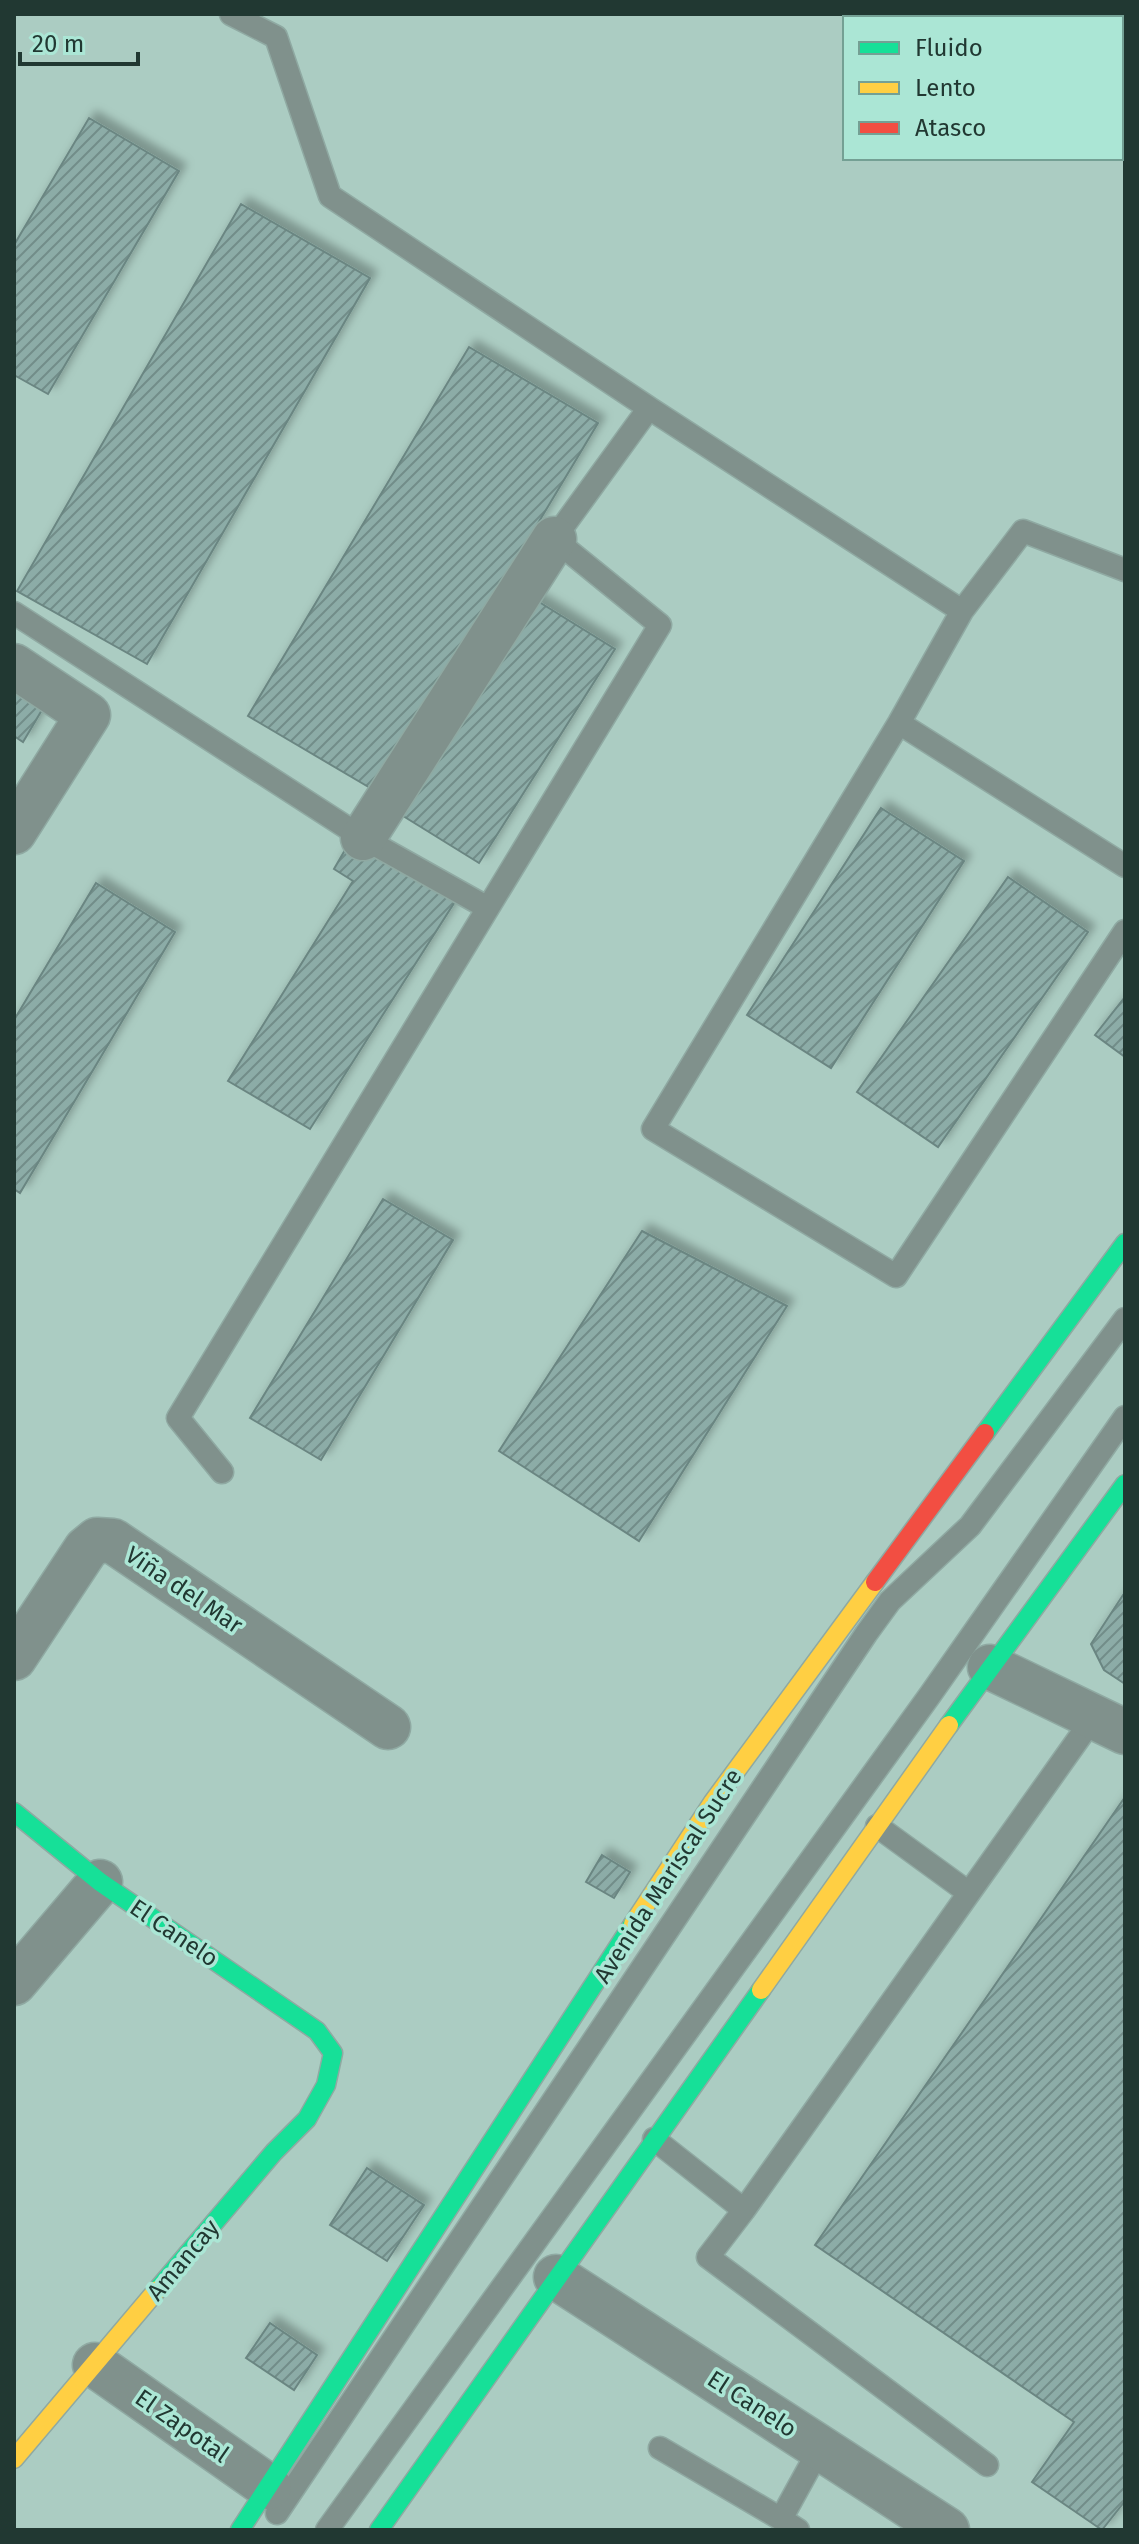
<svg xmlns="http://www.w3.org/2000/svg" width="1139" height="2544" font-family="'Fira Sans',sans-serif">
  <defs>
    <pattern id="building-hatch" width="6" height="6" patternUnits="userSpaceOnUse" patternTransform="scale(2)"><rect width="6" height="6" fill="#8caca7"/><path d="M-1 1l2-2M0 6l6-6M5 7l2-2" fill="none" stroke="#728d89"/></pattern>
    <filter id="shadow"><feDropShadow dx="7" dy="-7" stdDeviation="4" flood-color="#0004"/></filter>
  </defs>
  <rect width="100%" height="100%" fill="#abccc2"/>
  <path fill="url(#building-hatch)" stroke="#6b8682" stroke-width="2" filter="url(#shadow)" d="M89,118L179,171L48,394L14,375V245Z
    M241,204L370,278L147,664L17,591Z
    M469,347L598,423L377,792L248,716Z
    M531,597L615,649L479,863L395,811Z
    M14,678L49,698L23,742L14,736Z
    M881,808L964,861L831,1068L747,1015Z
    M352,838L456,900L310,1129L228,1081L353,881L334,869Z
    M1008,877L1088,932L938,1147L857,1092Z
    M96,883L175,932L20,1193L14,1189V1020Z
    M1125,997V1057L1095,1035Z
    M383,1199L453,1240L321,1460L250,1418Z
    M642,1231L787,1306L639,1541L499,1451Z
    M1123,1595L1125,1596V1684L1104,1670L1091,1644Z
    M1125,1797V2501L1102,2530L1032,2482L1074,2422L815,2245Z
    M602,1855L630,1872L614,1898L586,1882Z
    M367,2168L424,2205L387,2261L330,2225Z
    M270,2323L317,2355L294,2390L246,2358Z"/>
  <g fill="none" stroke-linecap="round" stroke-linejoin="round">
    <defs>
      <path id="lane" d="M649,408L962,611L899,723L653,1129L896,1276L1125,931
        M962,611L1023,531L1125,570
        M14,613L363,838L488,908
        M899,723L1125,866
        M222,1472L178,1418L660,625L554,539L649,408L330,196L276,37L231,14
        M877,1826L969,1893
        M654,2139L744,2210L1094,1717
        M744,2210L708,2257L987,2465
        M660,2448L781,2519L820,2448
        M277,2513L866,1634L890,1601L970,1526L1125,1319
        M781,2519L798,2530
        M327,2530L930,1695L1125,1417"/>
      <path id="street" d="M14,666L88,715L14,832
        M363,838L554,539
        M14,1658L86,1549L97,1540L113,1541L388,1727
        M990,1667L1125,1732
        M14,1983L100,1882
        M556,2277L947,2530
        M95,2365L269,2487"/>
      <path id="fast" d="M985,1433L1125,1243
        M949,1725L1125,1484
        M14,1812L100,1882L317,2031L333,2053L326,2085L307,2119L274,2152L157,2290
        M240,2530L633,1924
        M379,2530L761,1990"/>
      <path id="slow" d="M633,1924L713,1802L875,1582
        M761,1990L949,1725
        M14,2459L157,2290"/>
      <path id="jam" d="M875,1582L985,1433"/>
    </defs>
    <use href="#lane" stroke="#8fa9a2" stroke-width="25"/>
    <use href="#street" stroke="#8fa9a2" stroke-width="47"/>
    <use href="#fast" stroke="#8fa9a2" stroke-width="21"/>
    <use href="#slow" stroke="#8fa9a2" stroke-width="21"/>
    <use href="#jam" stroke="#8fa9a2" stroke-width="21"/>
    <use href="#lane" stroke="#80918c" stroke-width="22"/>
    <use href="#street" stroke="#80918c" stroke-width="44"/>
    <use href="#fast" stroke="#16e098" stroke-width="18"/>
    <use href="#slow" stroke="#ffcf43" stroke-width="18"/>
    <use href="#jam" stroke="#f24e42" stroke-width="18"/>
  </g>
  <g text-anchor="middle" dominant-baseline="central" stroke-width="7" stroke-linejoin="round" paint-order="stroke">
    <g font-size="24" fill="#213832" stroke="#abe6d5">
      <text transform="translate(184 1590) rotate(34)">Viña del Mar</text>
      <text transform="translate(668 1876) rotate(-57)">Avenida Mariscal Sucre</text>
      <text transform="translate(174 1933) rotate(34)">El Canelo</text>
      <text transform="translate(183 2260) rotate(-50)">Amancay</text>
      <text transform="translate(752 2404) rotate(33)">El Canelo</text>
      <text transform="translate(182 2426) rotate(35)">El Zapotal</text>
    </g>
  </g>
  <rect width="1139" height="2544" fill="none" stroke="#213832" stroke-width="32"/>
  <rect x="843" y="16" width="280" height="144" fill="#abe6d5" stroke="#74a094" stroke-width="2"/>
  <rect x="859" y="42" width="40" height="12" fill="#16e098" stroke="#74a094" stroke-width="2"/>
  <text x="915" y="56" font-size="24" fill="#213832">Fluido</text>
  <rect x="859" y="82" width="40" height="12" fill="#ffcf43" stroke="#74a094" stroke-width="2"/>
  <text x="915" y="96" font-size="24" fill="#213832">Lento</text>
  <rect x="859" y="122" width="40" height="12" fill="#f24e42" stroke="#74a094" stroke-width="2"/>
  <text x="915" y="136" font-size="24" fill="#213832">Atasco</text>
  <path d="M20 52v12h118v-12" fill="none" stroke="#213832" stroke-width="4"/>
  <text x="32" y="52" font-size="24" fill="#213832" stroke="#abe6d5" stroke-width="6" paint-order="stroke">20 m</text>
</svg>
